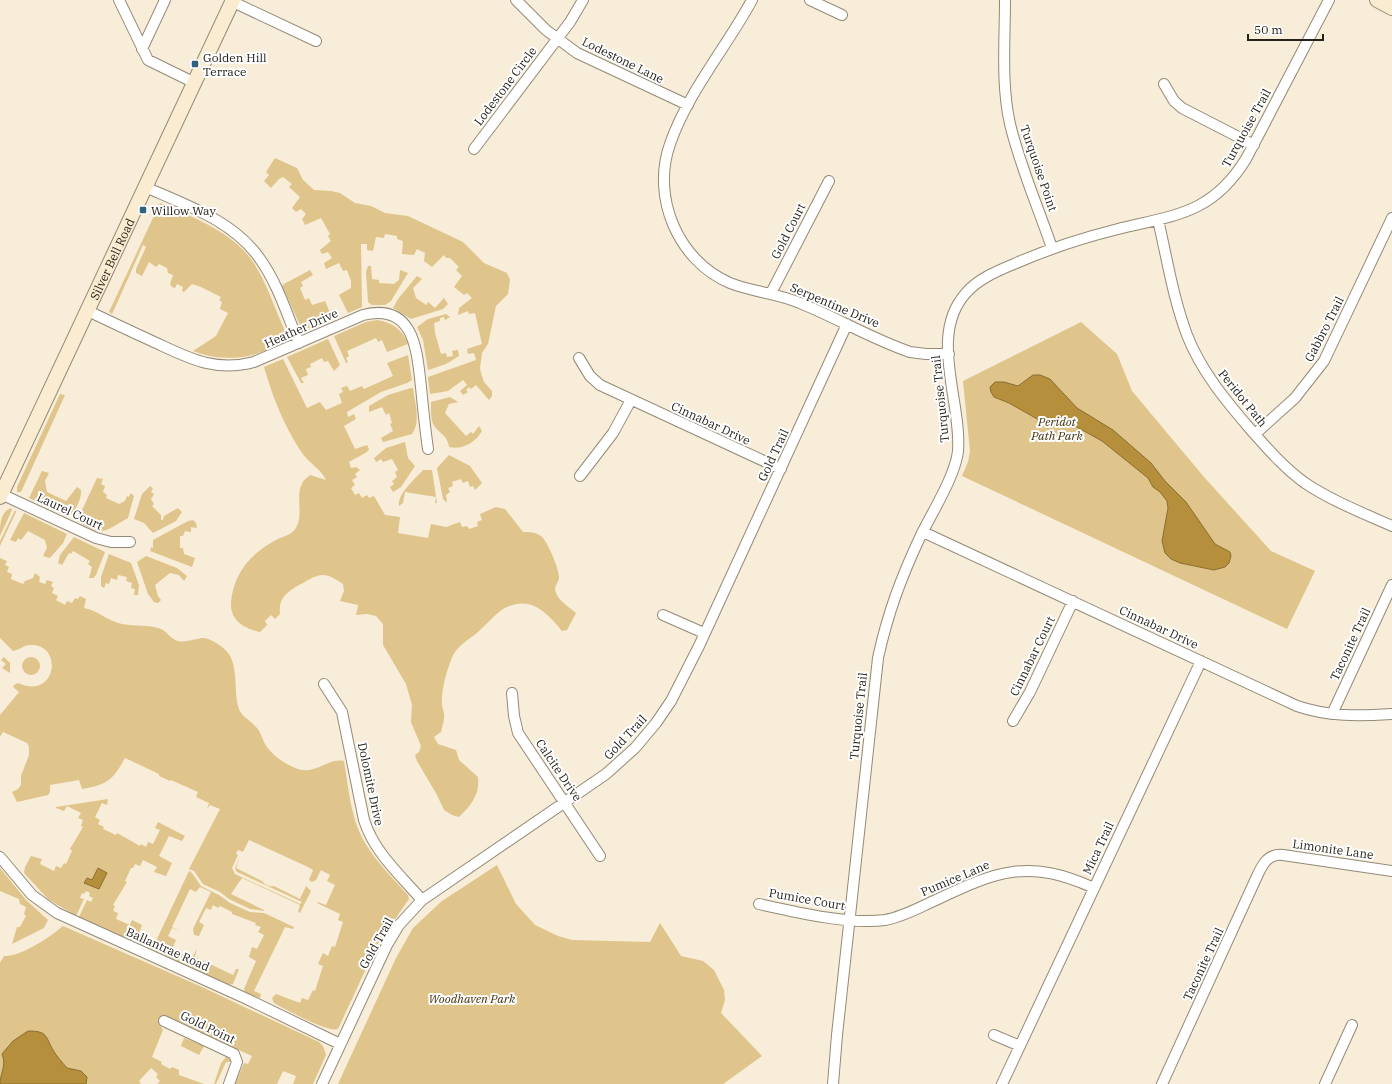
<svg xmlns="http://www.w3.org/2000/svg" width="1392" height="1084" font-family="'IBM Plex Serif',serif">
  <rect width="100%" height="100%" fill="#f8edd8"/>
  <path fill="#dfc48b" d="M275,158L297,168L303,180L314,190L331,191L340,193L355,203L371,206L385,213L408,216L463,242L484,263L507,273L510,280L508,294L496,306L488,344L482,353L480,368L481,373L484,382L492,391V396L489,400L476,385L471,389L469,387L466,390L468,392L463,395L460,391L467,385L463,380L448,391L430,394L428,377L476,360L474,353L468,354L467,349L482,344L475,313L469,314L468,311L458,315L459,308L472,298L467,293L464,295L454,287L462,276L456,270L459,267L450,258H446L444,255L432,267L424,261L425,253L417,249L414,255L402,254L403,241L397,239V236L385,234L384,238L376,237L373,251L367,250V244H361L362,307L348,313L339,295L351,288V281L347,270L343,271L339,263L326,269L324,263L332,258L328,252L322,254L320,250L331,241L328,236L330,234L321,218L305,225L302,219L306,214L301,209L296,212L292,208L300,197L289,187L292,184L283,177L279,179L271,188L264,181L269,175L266,172Z
    M160,203C192,217 229,230 251,259C266,280 274,307 285,331L283,341C257,359 223,363 193,351L216,336L228,313L220,309L222,302L219,300L221,297L201,287L192,284L184,292L182,291L183,287L177,284L175,288L172,287L170,284L173,275L168,273L167,268L159,264L156,267L149,262L142,276L136,273V269L146,247L143,245L113,312L112,314L109,312Z
    M368,266H371L372,279L379,280V283L394,284L399,280L400,270L408,273L391,301L385,305H372L368,302L366,272Z
    M310,270L313,275L301,282L303,286L300,288L305,300L309,298L312,305L325,301L333,320L306,330L300,325L282,286L284,284Z
    M417,276L422,279L413,288L416,298L426,305L428,302L435,308L444,298L448,304L443,309L411,319L393,308L398,299Z
    M446,314L450,317L445,320L444,317L440,318V321L434,323L435,333L441,354L446,353L447,357L453,356L452,351L458,350L459,356L446,364L428,370L423,340L417,327L428,319Z
    M377,320C392,322 403,330 408,344L387,352L382,340L378,342L376,338L347,351L349,356L346,358L348,362L346,363L334,336L366,322Z
    M1081,322L1117,354L1132,391L1204,477L1271,551L1315,571L1287,629L962,476L968,462L970,451L963,381Z
    M328,339L340,365L334,371L328,361L324,362L322,358L310,364L311,367L306,369L308,375L301,378L304,383H301L287,357Z
    M408,355L412,380L407,383L381,392L347,412L348,417L354,414L356,419L344,426L355,449L367,445L369,449L367,452L349,462L351,468L356,467L360,470L355,474L357,477L352,480L355,485L351,488L355,495L359,493L362,498L367,495L369,498L374,496L385,515L400,517L398,533L428,538L431,524L446,527L460,522L462,527L467,526L469,529L478,526L477,522L482,520L480,514L496,507L505,509L523,532C530,532 535,532 541,536C547,540 560,571 559,578C558,584 553,587 556,593C559,601 569,607 576,613L567,630L562,631C547,613 531,595 505,608C496,613 488,623 480,630C469,641 457,644 451,660C446,673 441,691 442,705C442,708 444,711 444,714C445,720 442,727 441,732L434,737L438,744L456,750L459,760L478,777C480,795 471,805 459,817L452,815L444,810L437,795L417,761L415,755L419,752L421,746L411,722L412,705L406,684L383,645V624L376,616L367,614L356,615L358,605L340,601L344,591L343,584C337,580 330,575 322,575C313,576 307,581 299,585C287,592 278,598 280,614L275,619L271,615L265,621L267,625L260,632C244,628 230,621 231,602C234,572 252,552 278,539C284,536 292,535 296,528C304,514 295,496 302,484C303,480 308,477 310,475L326,480C321,469 309,463 302,453C284,426 273,398 264,367L283,359L307,408L320,402L326,410L342,403L339,394L343,392L341,388L347,386L350,391L362,386L364,389L393,376L387,363Z
    M411,388H413C415,403 421,422 412,434L383,442L381,438L393,431L390,424L392,423L389,413L386,415L382,407L369,412V406L388,395Z
    M60,394L65,395L21,492H17V487Z
    M450,397L458,402L449,404L445,413L466,436L471,432L473,434L479,426L482,431C475,443 462,450 449,447C448,437 441,434 435,427C430,421 431,409 431,402Z
    M405,442L408,458L415,466L401,487L393,492L390,487L394,484L392,481L397,477L395,472L398,470L392,459L383,462L381,459L376,462L374,458L386,448Z
    M449,455L470,466L482,483L475,490L473,486L470,487L468,481L463,483L461,479L452,482L453,486L448,488L450,492L446,495L447,501L446,502L443,499L437,468Z
    M423,470H432L437,503H435L436,497L405,492L403,503L399,506C397,494 415,479 423,470Z
    M42,471L49,473L45,481L47,492L66,501L77,487L81,490C82,498 75,512 69,517L29,498Z
    M97,478L103,479L101,484L105,486L103,492L107,495L106,498L119,504L125,501L127,496L129,497L131,493L134,496L128,518C104,531 104,538 77,521Z
    M150,486L153,488L151,492L154,494L151,499L154,504L152,506L161,515V520H163L164,516L178,508L182,512L176,521L153,533L144,523L134,519L142,494Z
    M11,508L12,510L0,536C0,526 0,512 11,508Z
    M15,510L16,512L0,546V541Z
    M24,513L67,534L63,543L50,558L43,556L47,548L45,540L28,531L21,540L18,538L16,542L10,540Z
    M193,520L196,523L197,528L191,527V532L185,531L183,536H180V548H183L184,554L195,558L192,567L150,551L151,547L153,548V540L188,521Z
    M74,537L105,552L96,575L93,578H89L92,567L88,564L90,561L73,551L71,554L69,553L62,565L58,563L60,555Z
    M109,554L131,563L139,585L138,595H134L135,589L131,588L132,583L126,581L127,577L118,575L117,580L111,578L109,584L106,583L104,588L101,586V577Z
    M146,556L177,568L187,576L184,581L179,575L170,573L155,585L158,596L161,600L158,603L154,602L148,594L137,562Z
    M0,558L7,561L5,565L9,567L7,572L12,574L11,579L23,584L25,581L33,578L35,573L40,577L39,582L45,584L47,580L53,582L51,586L54,588L52,593L58,596L56,600L65,605L67,601L72,603L75,598L78,599L80,596L86,599L84,608C98,610 107,621 122,624C135,627 148,624 161,629C167,631 170,639 178,641C185,643 194,639 202,638C210,638 223,646 228,653C238,666 234,690 238,706C240,716 249,719 255,726C260,730 262,738 265,744C271,754 282,762 293,767C315,778 326,757 344,761C347,779 349,799 354,816C361,847 387,872 408,895L409,899L377,945L338,1029C328,1033 285,1009 274,1003L272,998L276,994L300,1003L302,998L308,1000L313,990L315,991L323,966L318,964L323,953L328,956L332,946L335,947L343,922L338,920L340,914L317,903L318,902L326,905L335,885L327,881L330,875L321,870L316,880L312,882L309,880L313,870L308,867L249,840L243,852L238,850L236,854L238,855L232,868L235,874L300,904L302,902L237,872L235,868L240,856L236,868L262,881C265,885 269,887 274,886L300,899L306,886L311,891L300,913L298,912L300,905L242,878L231,894L295,925L266,911L250,909L229,899L220,892L203,884L194,871L189,869L220,809L210,805L207,809L209,803L196,797L198,792L171,780L170,781L159,776V774L125,758C113,780 107,785 82,789L79,780L50,785V792L48,795L17,802L12,792L18,789L21,785V776L29,755V747L27,743L3,732L0,737V715L19,692L13,687L14,685L18,683C57,701 64,643 30,645C24,645 19,650 13,651L0,638Z
    M22 666a9 9 0 1 1 18 0a9 9 0 1 1-18 0Z
    M4,657L10,663V673L2,668L6,664L1,660Z
    M108,799L107,805L102,803L95,817L100,820L98,824L104,827L103,829L116,835L117,833L140,846L141,844L146,847L148,842L153,844L160,830L155,828L158,822L185,836L182,841L169,836L159,856L172,863L166,876L154,872L157,867L143,860L140,866L135,864L133,868H131L125,881L127,882L113,905L115,906L113,911L118,913L116,919L130,925L132,920L142,925L139,934L132,938H126L79,917L87,900L91,902L93,898L89,896L90,893L86,891L84,894L82,893L80,898L84,899L76,916L48,899L24,873L25,867L31,856L42,859L40,864L54,871L56,866L61,868L64,863L66,864L72,851L70,849L83,827L81,826L83,820L78,818L81,813L67,806L64,811L56,808V807Z
    M497,865L516,904L535,925L558,936L572,940L650,942L660,923L681,956L703,961L714,970L724,990L725,1000L721,1013L762,1056L723,1084H338L396,958L413,928L442,901Z
    M0,868L26,900L48,920L44,928L12,944L17,927H20L26,916L24,914L26,907L20,904L19,899L0,891Z
    M189,871L192,873L201,886L219,895L230,903L250,912L264,913L294,927L293,929L285,927L254,991L261,994L260,998L245,993L244,989L256,961L249,957L252,947L257,949L264,935L258,932L261,927L255,925L256,923L232,914V912L220,906L218,908L213,905L211,910L206,908L199,922L204,925L199,936L194,935L193,929L211,892L200,887L196,892L190,889L172,927L179,931L172,928L168,936L176,940L172,949L192,958L197,949L195,957L233,975L236,969H239L233,984L227,985L147,948L150,939L156,941Z
    M63,926L202,987L319,1042L323,1046L326,1055L313,1084H293L296,1076L283,1071L277,1084H235L244,1063L248,1064L252,1056L164,1016L160,1025L163,1030L152,1057L162,1062L161,1064L170,1069L172,1067L179,1070V1075L204,1084H157L160,1081L156,1077L158,1074L151,1068L139,1081L141,1084H0V963L4,956C21,957 50,937 63,926Z
    M184,1038L204,1046L199,1055L181,1046Z
    M226,1057L232,1059V1062H226L216,1084H214L221,1063Z"/>
  <path fill="#b58f3b" stroke="#8a6e31" d="M1033,375H1040L1050,379L1077,408L1113,430L1151,463L1165,481L1186,502L1215,544L1230,552L1231,556L1229,563L1225,567L1214,570L1180,563L1171,559L1165,553L1162,541L1168,508L1167,501L1160,492L1153,487L1148,478L1102,441L1075,426L1048,424L1039,420L1009,403L994,397L991,392L990,387L995,382H1004L1018,386Z
    M98,868L107,873L99,889L84,883L87,878L92,880Z
    M28,1031C48,1031 45,1036 53,1050C57,1057 62,1062 67,1068L81,1071L87,1077L86,1084H0C0,1073 7,1066 2,1054L13,1041Z"/>
  <g fill="none" stroke-linecap="round" stroke-linejoin="round">
    <defs>
      <path id="street" d="M119,0L148,60L195,83
        M516,0L546,30L577,53L688,105
        M752,0C726,48 688,92 670,144C651,197 678,261 730,283C752,292 777,293 800,303C837,318 872,339 910,352L926,354H949
        M810,0L842,15
        M1005,0C1005,41 1001,84 1010,124C1020,166 1038,207 1052,248
        M233,2L316,41
        M142,49L165,0
        M1164,84L1174,101L1182,108L1254,145
        M474,149L570,22L583,0
        M145,187C186,205 234,221 260,259C278,284 287,315 299,343
        M1158,220C1167,258 1173,298 1187,335C1201,371 1226,401 1251,430C1268,449 1284,468 1305,483C1332,501 1363,513 1392,526
        M771,293L829,181
        M88,311C109,321 130,331 152,341C187,357 214,373 254,362L363,315C415,302 417,352 421,387C423,408 425,428 428,449
        M579,358L590,376L600,385L781,469
        M1255,434L1295,398L1324,361L1392,218
        M580,476L613,433L631,400
        M1,494L96,538L111,542H130
        M923,532L1297,706C1329,717 1359,716 1392,714
        M663,615L704,633
        M324,684L342,712L364,820C374,852 400,875 422,900
        M512,693L514,716L518,733L600,856
        M1332,714L1392,585
        M1013,721L1030,692L1073,601
        M0,857L32,895L57,913L247,999L340,1044
        M759,904C795,912 850,925 885,920C903,917 920,907 936,900C997,871 1028,858 1094,888
        M164,1021L234,1054L237,1062L229,1084
        M994,1035L1020,1046
        M322,1084L387,945L399,925L422,900L606,774L635,748L656,723L671,701L699,646L847,324
        M833,1084L837,1035L878,658C888,612 901,578 921,535C932,513 956,474 958,451C962,401 928,335 966,293C978,279 997,271 1014,264C1048,249 1082,238 1118,229C1175,215 1212,214 1246,159L1329,0
        M1002,1084L1201,661
        M1162,1084L1253,885C1260,871 1264,853 1283,855L1392,871
        M1325,1084L1352,1025"/>
      <g id="secondary">
        <path d="M1377,0L1392,8"/>
        <path id="s1" d="M0,497L233,0"/>
      </g>
    </defs>
    <use href="#street" stroke="#938a76" stroke-width="12"/>
    <use href="#secondary" stroke="#938a76" stroke-width="16"/>
    <use href="#street" stroke="#fff" stroke-width="10"/>
    <use href="#secondary" stroke="#f9ecd0" stroke-width="14"/>
  </g>
  <g fill="#2e627e" stroke="#fff" stroke-width="1.5">
    <rect x="191" y="60" width="8" height="8" rx="2"/>
    <rect x="139" y="206" width="8" height="8" rx="2"/>
  </g>
  <g text-anchor="middle" dominant-baseline="central" stroke-width="4" stroke-linejoin="round" paint-order="stroke">
    <g font-size="12" fill="#25221a" stroke="#fff" text-anchor="start">
      <text x="203" y="57">Golden Hill<tspan x="203" dy="14">Terrace</tspan></text>
      <text x="151" y="210">Willow Way</text>
    </g>
    <g font-size="12" fill="#25221a" stroke="#fff">
      <text transform="translate(623 60) rotate(26)">Lodestone Lane</text>
      <text transform="translate(505 86) rotate(-53)">Lodestone Circle</text>
      <text transform="translate(1246 128) rotate(-61)">Turquoise Trail</text>
      <text transform="translate(1039 168) rotate(71)">Turquoise Point</text>
      <text transform="translate(788 231) rotate(-63)">Gold Court</text>
      <text stroke="none"><textPath href="#s1" startOffset="263">Silver Bell Road</textPath></text>
      <text transform="translate(835 305) rotate(23)">Serpentine Drive</text>
      <text transform="translate(301 328) rotate(-24)">Heather Drive</text>
      <text transform="translate(1324 329) rotate(-63)">Gabbro Trail</text>
      <text transform="translate(1243 398) rotate(51)">Peridot Path</text>
      <text transform="translate(940 399) rotate(-96)">Turquoise Trail</text>
      <text transform="translate(711 423) rotate(25)">Cinnabar Drive</text>
      <text transform="translate(773 455) rotate(-65)">Gold Trail</text>
      <text transform="translate(70 511) rotate(25)">Laurel Court</text>
      <text transform="translate(1159 627) rotate(25)">Cinnabar Drive</text>
      <text transform="translate(1350 644) rotate(-65)">Taconite Trail</text>
      <text transform="translate(1032 656) rotate(-64)">Cinnabar Court</text>
      <text transform="translate(858 716) rotate(-84)">Turquoise Trail</text>
      <text transform="translate(625 737) rotate(-47)">Gold Trail</text>
      <text transform="translate(559 770) rotate(56)">Calcite Drive</text>
      <text transform="translate(371 784) rotate(78)">Dolomite Drive</text>
      <text transform="translate(1098 848) rotate(-65)">Mica Trail</text>
      <text transform="translate(1333 849) rotate(8)">Limonite Lane</text>
      <text transform="translate(955 878) rotate(-23)">Pumice Lane</text>
      <text transform="translate(807 899) rotate(10)">Pumice Court</text>
      <text transform="translate(376 943) rotate(-61)">Gold Trail</text>
      <text transform="translate(168 949) rotate(24)">Ballantrae Road</text>
      <text transform="translate(1203 964) rotate(-65)">Taconite Trail</text>
      <text transform="translate(208 1027) rotate(26)">Gold Point</text>
    </g>
    <g font-size="12" font-style="italic" fill="#40300b" stroke="#fff">
      <text x="1057" y="421">Peridot<tspan x="1057" dy="14">Path Park</tspan></text>
      <text x="472" y="998">Woodhaven Park</text>
    </g>
  </g>
  <path d="M1248 34v6h75v-6" fill="none" stroke="#25221a" stroke-width="2"/>
  <text x="1254" y="34" font-size="12" fill="#25221a" stroke="#ffffff" stroke-width="3" paint-order="stroke">50 m</text>
</svg>
